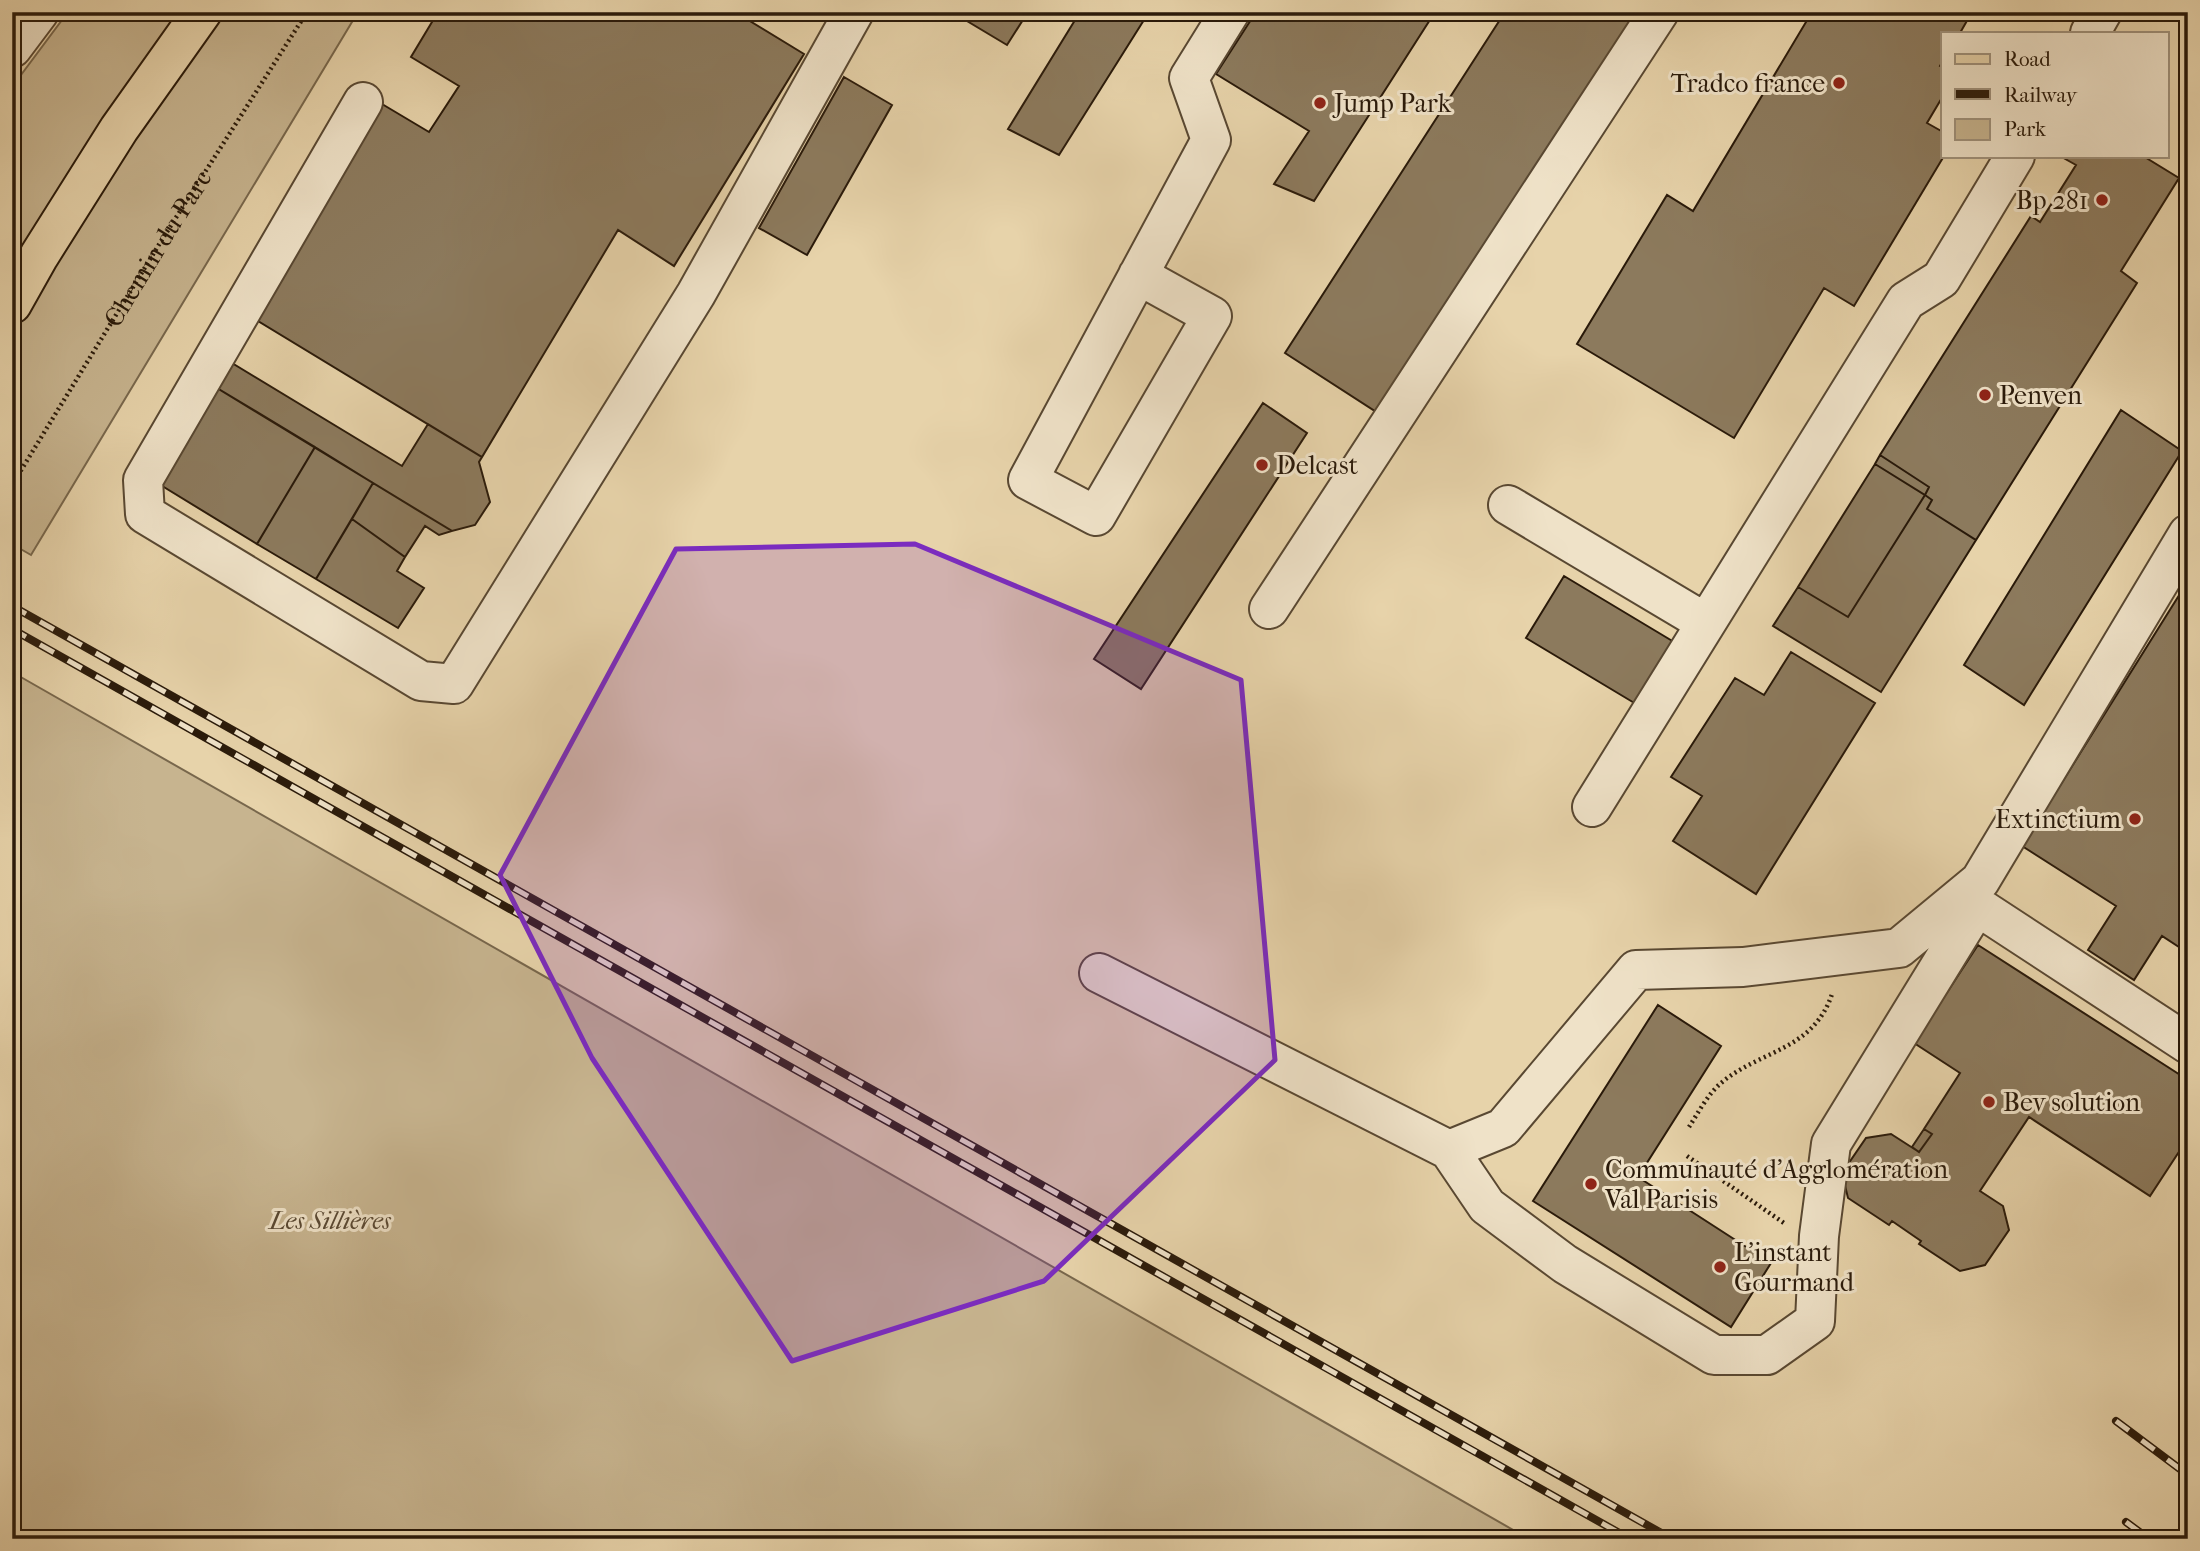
<svg xmlns="http://www.w3.org/2000/svg" width="2200" height="1551" font-family="'IM FELL French Canon',serif">
  <rect width="100%" height="100%" fill="#e7d3aa"/>
  <filter id="stains"><feTurbulence type="fractalNoise" baseFrequency=".00286" numOctaves="4"/><feColorMatrix values="0 0 0 0 .2 0 0 0 0 .09 0 0 0 0 .02 0 0 0 .5 -.17"/></filter>
  <radialGradient id="worn" r=".72"><stop offset=".6" stop-color="#630" stop-opacity="0"/><stop offset="1" stop-color="#630" stop-opacity=".3"/></radialGradient>
  <path fill="#c7b48f" stroke="#78674c" stroke-width="2" d="M68,12H358L31,555L12,544V87Z
    M12,672L1529,1539H12Z"/>
  <path fill="#8c7a5d" stroke="#2a1a0a" stroke-width="2" d="M438,12H735L804,54L674,266L618,230L482,457L253,318L382,104L429,132L459,86L411,57Z
    M952,12H1028L1007,45Z
    M1080,12H1149L1059,155L1008,129Z
    M1256,12H1435L1314,201L1274,184L1309,131L1216,74Z
    M1505,12H1636L1378,413L1285,353Z
    M1812,12H1972L1960,33H1943V61L1940,66L1943,68V96L1927,123L1943,132L1944,156L1854,306L1824,288L1734,438L1577,344L1667,195L1693,211Z
    M844,77L892,105L807,255L759,228Z
    M2060,156H2143L2179,178L2121,271L2137,283L1976,540L1927,509L1932,500L1925,495L1929,487L1880,455L2031,216L2040,222L2076,165Z
    M227,360L402,466L428,424L482,457L479,462L490,502L475,525L452,531L212,385Z
    M212,385L315,447L257,544L154,481Z
    M1263,403L1307,433L1141,689L1094,659Z
    M2121,410L2182,451L2024,705L1964,665Z
    M315,447L373,483L316,579L257,544Z
    M1880,455L1929,487L1925,495L1875,464Z
    M1875,464L1925,495L1848,617L1798,587Z
    M373,483L409,505L452,531L439,535L425,526L405,557L352,519Z
    M1925,495L1932,500L1927,509L1976,540L1881,692L1773,626L1798,587L1848,617Z
    M352,519L405,557L397,571L424,588L398,628L316,579Z
    M1564,576L1674,642L1636,704L1526,638Z
    M2188,581V953L2162,936L2134,980L2088,950L2116,906L2022,846Z
    M1791,652L1875,703L1756,894L1673,841L1702,796L1671,777L1735,678L1764,695Z
    M1978,945L2188,1080V1138L2150,1196L2029,1117L1980,1191L2003,1206L2009,1230L1985,1265L1960,1271L1919,1244L1921,1241L1892,1221L1889,1225L1848,1198L1842,1173L1866,1138L1891,1134L1919,1152L1932,1134L1924,1129L1960,1073L1914,1043Z
    M1658,1005L1721,1046L1638,1177L1771,1263L1731,1327L1533,1201Z
    M1924,1129L1932,1134L1919,1152L1912,1147Z"/>
  <g fill="none" stroke-linecap="round" stroke-linejoin="round">
    <defs>
      <path id="minor" d="M2090,33L2102,12
        M12,48L39,12
        M363,102L143,480L145,514L421,681L454,684L696,294L854,12
        M1138,275L1212,316L1096,516L1028,480L1211,140L1189,78L1230,12
        M1508,505L1706,623
        M1269,609L1659,12
        M1592,807L1906,301L1941,279L2015,156
        M1099,973L1449,1150L1503,1128L1636,970L1743,967L1899,948L1980,881L2188,534
        M1449,1150L1487,1206L1565,1264L1714,1355H1767L1815,1321L1819,1236L1831,1144L1977,906L2188,1044"/>
      <path id="major" d="M12,304L39,256L119,129L202,12"/>
    </defs>
    <use href="#minor" stroke="#594832" stroke-width="42"/>
    <use href="#major" stroke="#2a1a0a" stroke-width="42"/>
    <g stroke="#2a1a0a" stroke-width="4.5" stroke-dasharray="2 3.5" stroke-linecap="butt">
      <path d="M2168,12L2188,26"/>
      <path id="s1" d="M12,485L163,238L307,12"/>
      <path d="M1689,1127C1698,1113 1708,1094 1721,1083C1760,1050 1813,1051 1832,994"/>
      <path d="M1687,1156L1784,1223"/>
    </g>
    <use href="#minor" stroke="#efe2c8" stroke-width="38"/>
    <use href="#major" stroke="#e7d3aa" stroke-width="38"/>
    <defs>
      <path id="rail" d="M12,606L1672,1539
        M12,629L1630,1539
        M2116,1421L2188,1475
        M2126,1522L2149,1539"/>
    </defs>
    <use href="#rail" stroke="#2a1a0a" stroke-width="8"/>
    <use href="#rail" stroke="#efe2c8" stroke-width="5" stroke-dasharray="16" stroke-linecap="butt"/>
  </g>
  <path fill="#7b2cbf" fill-opacity="0.2" stroke="#7b2cbf" stroke-width="5" stroke-linejoin="round" d="M915,544L1241,680L1275,1060L1044,1281L792,1361L592,1058L500,875L676,549Z"/>
  <g fill="#8f2418" stroke="#efe2c8" stroke-width="2.5">
    <circle cx="1839" cy="83" r="7"/>
    <circle cx="1320" cy="103" r="7"/>
    <circle cx="2102" cy="200" r="7"/>
    <circle cx="1985" cy="395" r="7"/>
    <circle cx="1262" cy="465" r="7"/>
    <circle cx="2135" cy="819" r="7"/>
    <circle cx="1989" cy="1102" r="7"/>
    <circle cx="1591" cy="1184" r="7"/>
    <circle cx="1720" cy="1267" r="7"/>
  </g>
  <g text-anchor="middle" dominant-baseline="central" stroke-width="6" stroke-linejoin="round" paint-order="stroke">
    <g font-size="26" fill="#2a1a0a" stroke="#efe2c8" text-anchor="start">
      <text x="1825" y="83" text-anchor="end">Tradco france</text>
      <text x="1334" y="103">Jump Park</text>
      <text x="2088" y="200" text-anchor="end">Bp 281</text>
      <text x="1999" y="395">Penven</text>
      <text x="1276" y="465">Delcast</text>
      <text x="2121" y="819" text-anchor="end">Extinctium</text>
      <text x="2003" y="1102">Bev solution</text>
      <text x="1605" y="1169">Communauté d'Agglomération<tspan x="1605" dy="30">Val Parisis</tspan></text>
      <text x="1734" y="1252">L'instant<tspan x="1734" dy="30">Gourmand</tspan></text>
    </g>
    <g font-size="26" fill="#2a1a0a" stroke="#efe2c8">
      <text stroke="none"><textPath href="#s1" startOffset="278">Chemin du Parc</textPath></text>
    </g>
    <g font-size="26" font-style="italic" fill="#594832" stroke="#efe2c8">
      <text x="330" y="1220">Les Sillières</text>
    </g>
  </g>
  <rect width="2200" height="1551" fill="none" stroke="#e7d3aa" stroke-width="42"/>
  <rect x="14" y="14" width="2172" height="1523" fill="none" stroke="#2a1a0a" stroke-width="3.5"/>
  <rect x="21" y="21" width="2158" height="1509" fill="none" stroke="#2a1a0a" stroke-width="2"/>
  <rect x="1941" y="32" width="228" height="126" fill="#efe2c8" stroke="#a0927c" stroke-width="2"/>
  <rect x="1955" y="54" width="35" height="10" fill="#e7d3aa" stroke="#a0927c" stroke-width="2"/>
  <text x="2004" y="66" font-size="21" fill="#2a1a0a">Road</text>
  <rect x="1955" y="89" width="35" height="10" fill="#2a1a0a" stroke="#a0927c" stroke-width="2"/>
  <text x="2004" y="102" font-size="21" fill="#2a1a0a">Railway</text>
  <rect x="1955" y="119" width="35" height="21" fill="#c7b48f" stroke="#a0927c" stroke-width="2"/>
  <text x="2004" y="136" font-size="21" fill="#2a1a0a">Park</text>
  <rect width="100%" height="100%" filter="url(#stains)"/>
  <rect width="100%" height="100%" fill="url(#worn)"/>
</svg>
